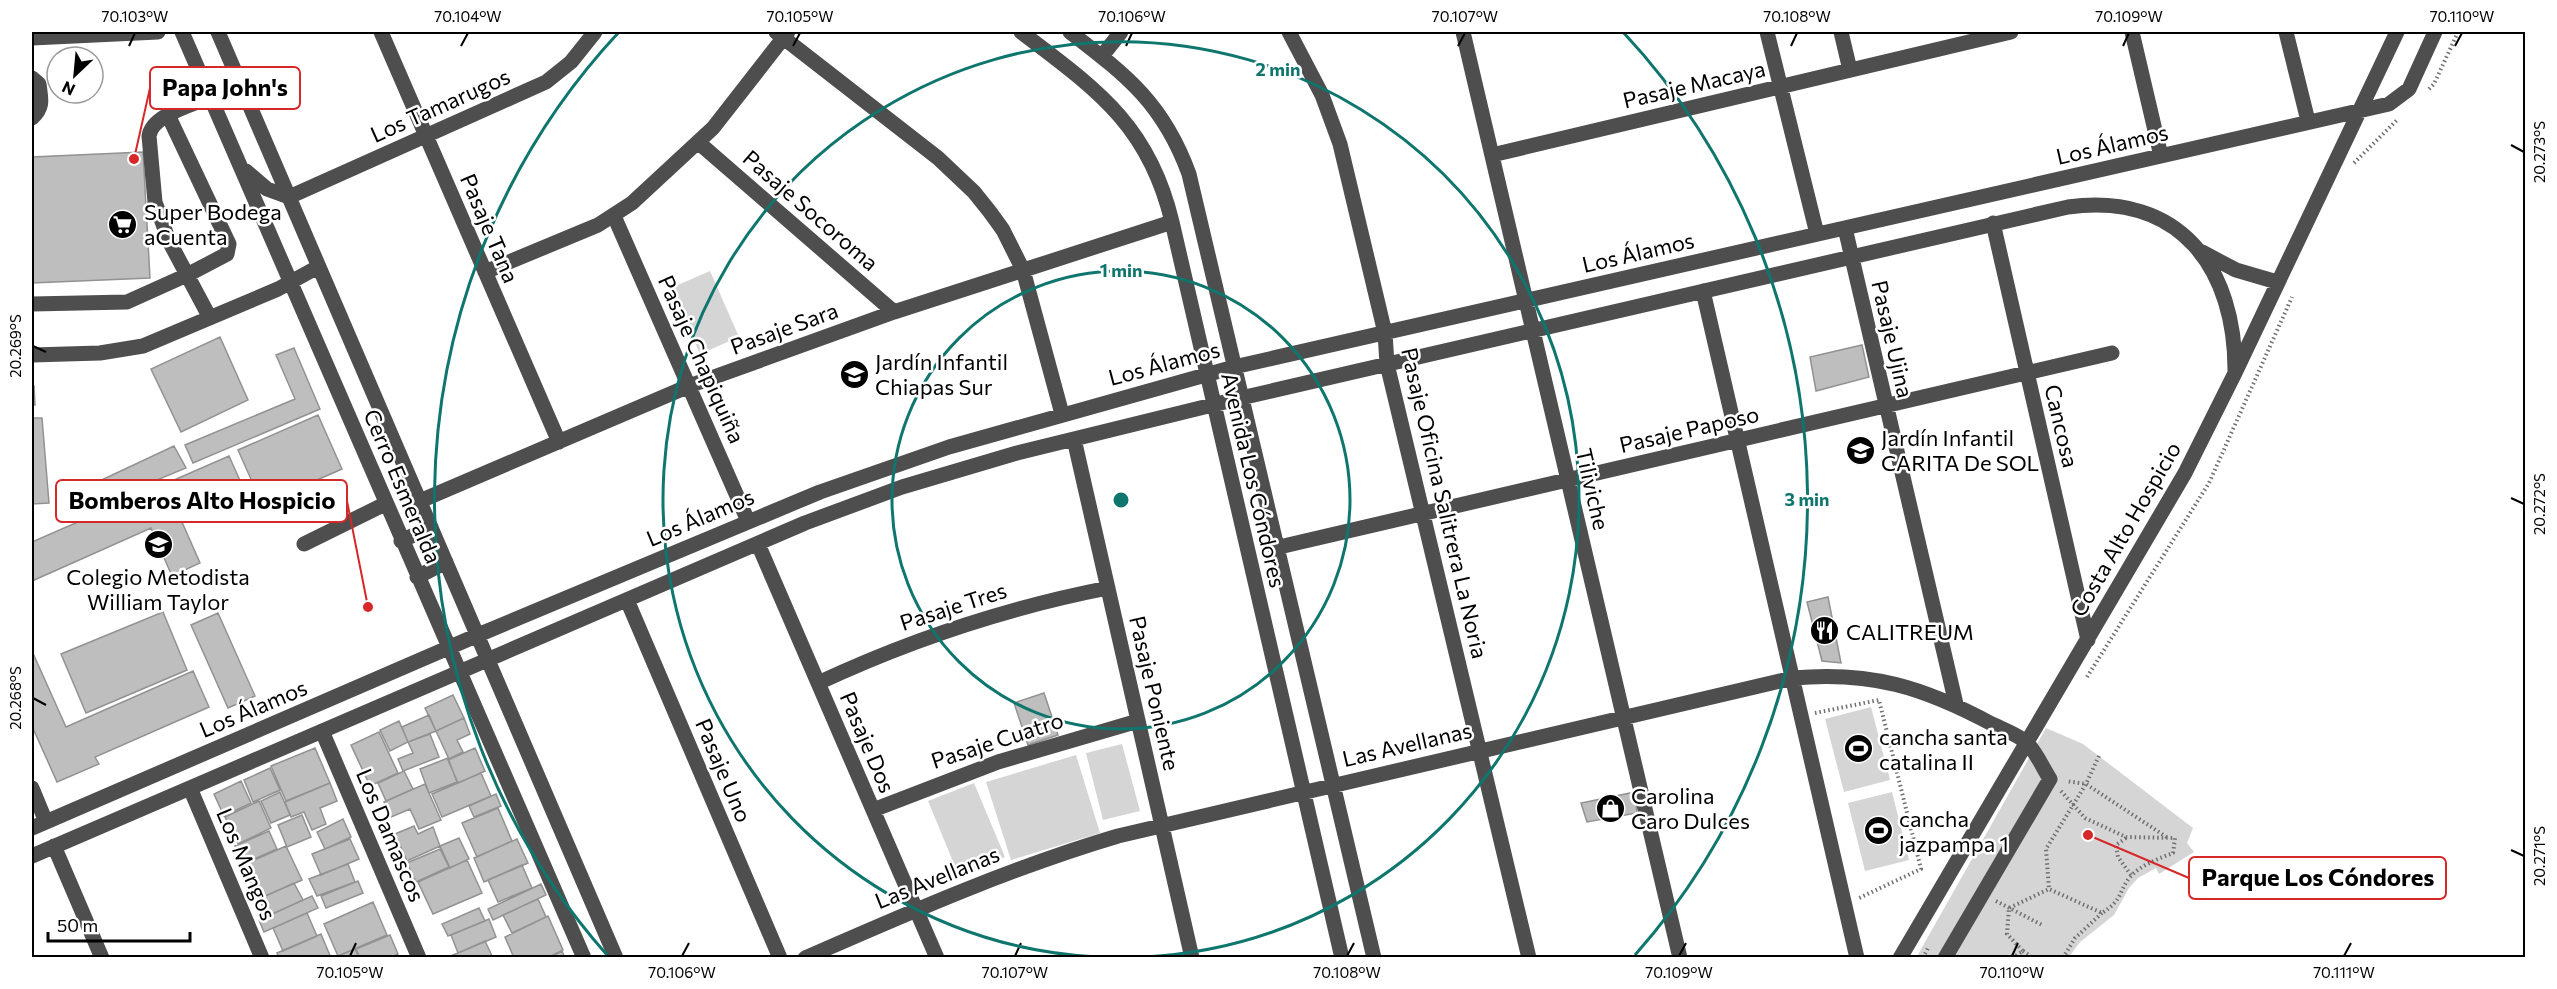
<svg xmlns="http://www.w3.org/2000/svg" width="2557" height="989" font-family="Commissioner,sans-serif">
  <rect width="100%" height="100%" fill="#fff"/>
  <path fill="#d5d5d5" d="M710,271L739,337L700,354L671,288Z
    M1871,707L1890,780L1844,792L1825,719Z
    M2046,728L2083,744L2193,828L2187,843L2194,852L2159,874L2156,868L2138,878L2129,888L2114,915L2080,942L2069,957L1916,958Z
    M1122,744L1140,811L1103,820L1086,753Z
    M1076,755L1100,833L1011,860L986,782Z
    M974,783L1005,857L959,876L928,801Z
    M1892,792L1909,860L1865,871L1848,803Z"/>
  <path fill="#bebebe" stroke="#929292" stroke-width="1.5" d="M143,152L150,278L32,283V157Z
    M220,337L248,400L181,432L151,369Z
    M1862,345L1869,377L1816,391L1810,357Z
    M294,348L320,409L193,463L185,445L295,399L276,355Z
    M32,386H34L35,405H32Z
    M318,415L342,469L262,504L238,450Z
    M32,418H42L49,503L32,504Z
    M174,446L186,468L61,520L63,498Z
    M229,456L251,505L228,515L219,495L178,513L200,563L172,576L151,528L32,581V542Z
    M1828,597L1841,663L1822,661L1807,602Z
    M163,612L187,670L86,713L61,654Z
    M218,613L255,696L228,708L191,625Z
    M32,651L66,727L193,671L209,707L95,757L99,764L57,782L32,726Z
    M1044,693L1058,735L1028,745L1014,703Z
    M453,695L464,718L436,731L425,708Z
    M429,715L436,731L408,742L402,727Z
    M464,718L470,734L457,740L463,752L449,759L436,731Z
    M399,721L408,742L390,751L380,730Z
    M379,732L398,773L370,786L351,745Z
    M430,734L439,757L403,771L398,759L413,753L408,742Z
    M315,748L330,783L286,801L271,766Z
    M475,748L485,771L458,783L448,760Z
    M448,758L457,782L429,793L420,769Z
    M270,768L280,790L253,802L244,780Z
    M404,771L413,789L386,801L378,783Z
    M481,773L491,796L442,817L432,794Z
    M241,781L251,803L224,816L214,794Z
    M330,783L337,801L320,808L326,824L312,830L304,812L291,817L285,802Z
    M425,784L441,820L419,829L410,809L391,817L384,802Z
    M280,792L290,815L271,823L261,801Z
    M1635,792L1637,813L1587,822L1581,803Z
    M496,794L501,806L474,817L469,806Z
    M259,801L271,828L238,844L225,817Z
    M498,808L512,841L477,857L462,823Z
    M302,815L311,837L287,847L278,825Z
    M343,819L351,837L325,849L317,832Z
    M414,826L418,834L433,827L440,846L407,861L395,834Z
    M269,831L277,849L243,864L235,846Z
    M459,838L469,859L450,868L440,846Z
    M350,839L359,859L321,875L312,854Z
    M517,839L528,863L484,882L474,858Z
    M286,846L302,880L258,899L243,865Z
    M440,849L449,867L416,882L407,863Z
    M467,860L482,893L433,914L418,882Z
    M348,864L355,882L317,896L309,879Z
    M522,865L532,888L498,902L488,880Z
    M358,881L363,893L326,908L321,896Z
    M294,883L303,900L268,916L259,899Z
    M541,884L546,895L493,920L488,909Z
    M312,896L318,908L264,932L259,920Z
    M538,899L546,917L512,933L503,915Z
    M373,902L387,935L338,956L324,924Z
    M479,908L485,921L448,936L442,924Z
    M307,913L317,936L283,951L273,928Z
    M548,916L563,950L547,958H514L505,937Z
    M489,919L496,937L458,953L451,935Z
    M321,934L331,958H279L277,953Z
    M390,935L398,954L389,958H360L356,949Z
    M485,941L493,958L448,957L458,953Z
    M355,949L359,958L336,957L338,956Z
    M562,951L565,958H549Z"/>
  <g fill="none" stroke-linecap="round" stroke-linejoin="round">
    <path stroke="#707070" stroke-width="4" stroke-dasharray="1.5 3" stroke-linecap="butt" d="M2429,89L2434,84L2458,32
      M2354,163L2398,119
      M2087,677L2209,483L2292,297
      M1815,713L1879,700L1921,869L1859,898
      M2099,756L2086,784L2168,838
      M2061,791L2085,818L2126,837L2175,838L2173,853C2160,858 2141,865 2131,876C2118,891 2124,899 2102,913L2049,889L2046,849L2086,784L2066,781
      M2126,838L2116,845L2118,857L2131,875
      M1996,901L2042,925
      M2023,951L2033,958
      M1923,958L1928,948
      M2012,958L2023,951L2007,934L2009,908L2049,889
      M2063,958L2075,938L2102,913"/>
    <path stroke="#4e4e4e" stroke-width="15" d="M182,32L584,958
      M218,32L616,958
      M381,32L559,442
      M776,32L938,158L974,192L990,212L1003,230L1023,270L1062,414
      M1021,32C1096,89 1149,125 1172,222L1342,958
      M1070,32C1127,76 1163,103 1189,174L1374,958
      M1289,32L1322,95L1340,144L1385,333L1387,364L1529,958
      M1463,32L1680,958
      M1767,32L1817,234
      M1841,32L1850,70
      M2132,32L2161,156
      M2286,32L2308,121
      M32,38L158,32
      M1102,56L1121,32
      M32,78L39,84C41,99 44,107 32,118
      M699,143L894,312
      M1492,155L2011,32
      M246,171L267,189L289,197
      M289,197L546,82L571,62L595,32
      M614,216L748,521
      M1993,223L2088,640
      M1845,228L1956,704
      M2202,252L2236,270L2277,282
      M485,272L598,225L632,203L713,128L788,32
      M1703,291L1857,958
      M32,304L127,302L187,275L227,254L229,244L168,115
      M210,318L169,241L155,202L149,136C152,115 192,105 210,97
      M32,355L100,353L143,346L278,289L318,267
      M1074,439L1192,958
      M420,501L689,386L894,312L1172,222
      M401,541L431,527
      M304,544L385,504
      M758,544L937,958
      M1275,548L2112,353
      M417,577L446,562
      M627,600L780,958
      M818,683C912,639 1006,608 1108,588
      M322,731L419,958
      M32,788L46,822
      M190,788L262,958
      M873,810L998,762L1138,721
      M32,828L478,635L820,492L949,447L1234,367L2389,104L2409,89L2435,32
      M54,846L102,958
      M32,856L805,523L902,487L1017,453L1241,398L2068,207C2180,192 2236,268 2235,373
      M805,958C908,913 1010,868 1118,836L1793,678C1871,671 1923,687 1992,724C2002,729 2020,735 2028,744C2037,754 2043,768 2050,779L1945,958
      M1900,958L2185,473L2235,373L2397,32"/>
  </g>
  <path fill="none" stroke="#000" stroke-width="2" d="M129,46L135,33M461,46L468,33M793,46L800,33M1126,46L1132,33M1458,46L1465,33M1791,46L1797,33M2123,46L2129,33M2455,46L2462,33M2511,145L2524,152M33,346L46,352M2511,498L2524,504M33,698L46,705M2511,850L2524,856M350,956L356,943M682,956L689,943M1015,956L1021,943M1347,956L1354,943M1679,956L1686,943M2012,956L2018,943M2344,956L2351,943"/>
  <g fill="none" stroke="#0f766e" stroke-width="3">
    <circle cx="1121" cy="500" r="229"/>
    <path d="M1097 957A458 458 0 1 1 1145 957"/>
    <path d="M607 955A686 686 0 0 1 619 32M1623 32A686 686 0 0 1 1635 955"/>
  </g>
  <defs>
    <symbol id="supermarket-disc" viewBox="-11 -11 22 22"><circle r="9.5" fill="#000" stroke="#fff"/><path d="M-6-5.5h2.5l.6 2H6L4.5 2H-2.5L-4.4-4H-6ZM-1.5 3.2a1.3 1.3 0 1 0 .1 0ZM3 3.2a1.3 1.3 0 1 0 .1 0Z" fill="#fff"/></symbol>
    <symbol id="school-disc" viewBox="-11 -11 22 22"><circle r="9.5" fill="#000" stroke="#fff"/><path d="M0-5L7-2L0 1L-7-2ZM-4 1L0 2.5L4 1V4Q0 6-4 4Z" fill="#fff"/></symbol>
    <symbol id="restaurant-disc" viewBox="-11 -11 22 22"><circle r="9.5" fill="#000" stroke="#fff"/><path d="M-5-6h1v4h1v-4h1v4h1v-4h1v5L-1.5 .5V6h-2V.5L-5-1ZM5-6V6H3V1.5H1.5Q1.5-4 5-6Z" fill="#fff"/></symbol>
    <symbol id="stadium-disc" viewBox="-11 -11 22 22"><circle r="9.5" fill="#000" stroke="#fff"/><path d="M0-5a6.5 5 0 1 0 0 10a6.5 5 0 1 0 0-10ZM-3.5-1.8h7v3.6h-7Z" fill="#fff"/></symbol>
    <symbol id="shop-disc" viewBox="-11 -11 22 22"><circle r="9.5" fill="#000" stroke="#fff"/><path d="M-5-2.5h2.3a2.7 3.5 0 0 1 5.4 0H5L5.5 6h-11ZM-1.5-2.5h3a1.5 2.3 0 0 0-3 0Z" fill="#fff"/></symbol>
  </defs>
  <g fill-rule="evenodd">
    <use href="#supermarket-disc" x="106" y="208" width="33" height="33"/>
    <use href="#school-disc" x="838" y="358" width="33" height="33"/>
    <use href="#school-disc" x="1844" y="434" width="33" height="33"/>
    <use href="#school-disc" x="142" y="528" width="33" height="33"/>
    <use href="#restaurant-disc" x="1808" y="614" width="33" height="33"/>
    <use href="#stadium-disc" x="1842" y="732" width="33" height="33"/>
    <use href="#shop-disc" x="1594" y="792" width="33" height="33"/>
    <use href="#stadium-disc" x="1862" y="814" width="33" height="33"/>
  </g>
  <g text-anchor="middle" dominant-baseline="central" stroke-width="5" stroke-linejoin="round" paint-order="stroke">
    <g font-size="22" fill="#000" stroke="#fff">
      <text transform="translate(1694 84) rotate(-13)">Pasaje Macaya</text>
      <text transform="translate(440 105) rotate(-24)">Los Tamarugos</text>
      <text transform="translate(2112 144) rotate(-13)">Los Álamos</text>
      <text transform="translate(811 210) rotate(41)">Pasaje Socoroma</text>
      <text transform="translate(490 228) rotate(67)">Pasaje Tana</text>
      <text transform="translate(1638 252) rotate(-13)">Los Álamos</text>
      <text transform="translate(784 328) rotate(-20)">Pasaje Sara</text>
      <text transform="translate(1893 339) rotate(77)">Pasaje Ujina</text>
      <text transform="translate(702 359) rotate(66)">Pasaje Chapiquiña</text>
      <text transform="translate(1164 363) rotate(-15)">Los Álamos</text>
      <text transform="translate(2062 426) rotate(77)">Cancosa</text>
      <text transform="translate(1689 429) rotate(-13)">Pasaje Paposo</text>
      <text transform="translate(1254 480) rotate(77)">Avenida Los Cóndores</text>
      <text transform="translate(403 486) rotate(67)">Cerro Esmeralda</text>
      <text transform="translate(1593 489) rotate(77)">Tiliviche</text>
      <text transform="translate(1445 503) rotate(77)">Pasaje Oficina Salitrera La Noria</text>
      <text transform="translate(700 517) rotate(-23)">Los Álamos</text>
      <text transform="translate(2125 529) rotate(-60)">Costa Alto Hospicio</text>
      <text transform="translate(953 606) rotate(-18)">Pasaje Tres</text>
      <text transform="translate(1155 693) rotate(77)">Pasaje Poniente</text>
      <text transform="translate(253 708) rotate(-23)">Los Álamos</text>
      <text transform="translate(997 740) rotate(-18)">Pasaje Cuatro</text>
      <text transform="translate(868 742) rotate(67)">Pasaje Dos</text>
      <text transform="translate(1407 744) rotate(-13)">Las Avellanas</text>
      <text transform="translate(724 770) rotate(67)">Pasaje Uno</text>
      <text transform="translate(391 835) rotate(67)">Los Damascos</text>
      <text transform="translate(247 864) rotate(67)">Los Mangos</text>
      <text transform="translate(937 877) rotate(-22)">Las Avellanas</text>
    </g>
    <g font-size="22" fill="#000" stroke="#fff" text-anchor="start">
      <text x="144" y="211">Super Bodega<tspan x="144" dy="25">aCuenta</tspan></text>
      <text x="875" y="361">Jardín Infantil<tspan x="875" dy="25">Chiapas Sur</tspan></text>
      <text x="1881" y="437">Jardín Infantil<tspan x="1881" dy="25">CARITA De SOL</tspan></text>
      <text x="158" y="576" text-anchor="middle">Colegio Metodista<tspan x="158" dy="25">William Taylor</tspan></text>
      <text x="1846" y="631">CALITREUM</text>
      <text x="1879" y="736">cancha santa<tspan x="1879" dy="25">catalina II</tspan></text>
      <text x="1631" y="795">Carolina<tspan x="1631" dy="25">Caro Dulces</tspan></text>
      <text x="1899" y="818">cancha<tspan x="1899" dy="25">jazpampa 1</tspan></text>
    </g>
  </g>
  <circle cx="1121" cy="500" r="9" fill="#0f766e" stroke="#fff" stroke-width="3"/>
  <g font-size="18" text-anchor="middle" font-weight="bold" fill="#0f766e" stroke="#fff" stroke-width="5" stroke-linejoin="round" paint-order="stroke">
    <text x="1278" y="76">2 min</text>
    <text x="1121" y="277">1 min</text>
    <text x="1807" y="506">3 min</text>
  </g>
  <path fill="none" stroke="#d62828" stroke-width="2" d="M134 159L150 88M368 607L347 501M2088 835L2189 878"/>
  <g fill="#d62828" stroke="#fff" stroke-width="2">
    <circle cx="134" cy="159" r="6"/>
    <circle cx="368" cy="607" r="6"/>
    <circle cx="2088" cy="835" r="6"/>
  </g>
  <g fill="#fff" stroke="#d62828" stroke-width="2">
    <rect x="150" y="67" width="150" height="42" rx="6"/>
    <rect x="56" y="480" width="291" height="42" rx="6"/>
    <rect x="2189" y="857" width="257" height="42" rx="6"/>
  </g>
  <g font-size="24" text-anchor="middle" font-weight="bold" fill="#000">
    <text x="225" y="96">Papa John's</text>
    <text x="202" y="509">Bomberos Alto Hospicio</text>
    <text x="2318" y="886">Parque Los Cóndores</text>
  </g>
  <rect width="2557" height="989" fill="none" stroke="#ffffff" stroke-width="66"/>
  <g transform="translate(75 75) rotate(206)"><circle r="28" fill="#ffffff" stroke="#999999" stroke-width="1.5"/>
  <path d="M0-4.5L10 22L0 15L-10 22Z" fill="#000000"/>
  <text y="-9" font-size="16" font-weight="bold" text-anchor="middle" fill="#000000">N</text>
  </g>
  <path d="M48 932v9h142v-9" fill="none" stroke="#000000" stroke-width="3"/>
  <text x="57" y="932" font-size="18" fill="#000000" stroke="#ffffff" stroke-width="4.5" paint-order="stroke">50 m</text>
  <rect x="33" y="33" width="2491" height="923" fill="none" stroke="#000" stroke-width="2"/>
  <g font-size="15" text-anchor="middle" fill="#000">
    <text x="135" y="22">70.103°W</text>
    <text x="468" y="22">70.104°W</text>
    <text x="800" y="22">70.105°W</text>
    <text x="1132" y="22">70.106°W</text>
    <text x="1465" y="22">70.107°W</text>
    <text x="1797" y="22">70.108°W</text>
    <text x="2129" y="22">70.109°W</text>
    <text x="2462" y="22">70.110°W</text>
    <text transform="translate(2540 152) rotate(-90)" y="5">20.273°S</text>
    <text transform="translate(16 346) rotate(-90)" y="5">20.269°S</text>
    <text transform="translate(2540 504) rotate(-90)" y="5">20.272°S</text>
    <text transform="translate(16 698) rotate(-90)" y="5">20.268°S</text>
    <text transform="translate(2540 856) rotate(-90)" y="5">20.271°S</text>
    <text x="350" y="978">70.105°W</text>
    <text x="682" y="978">70.106°W</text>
    <text x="1015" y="978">70.107°W</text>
    <text x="1347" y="978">70.108°W</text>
    <text x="1679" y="978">70.109°W</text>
    <text x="2012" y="978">70.110°W</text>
    <text x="2344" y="978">70.111°W</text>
  </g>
</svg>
